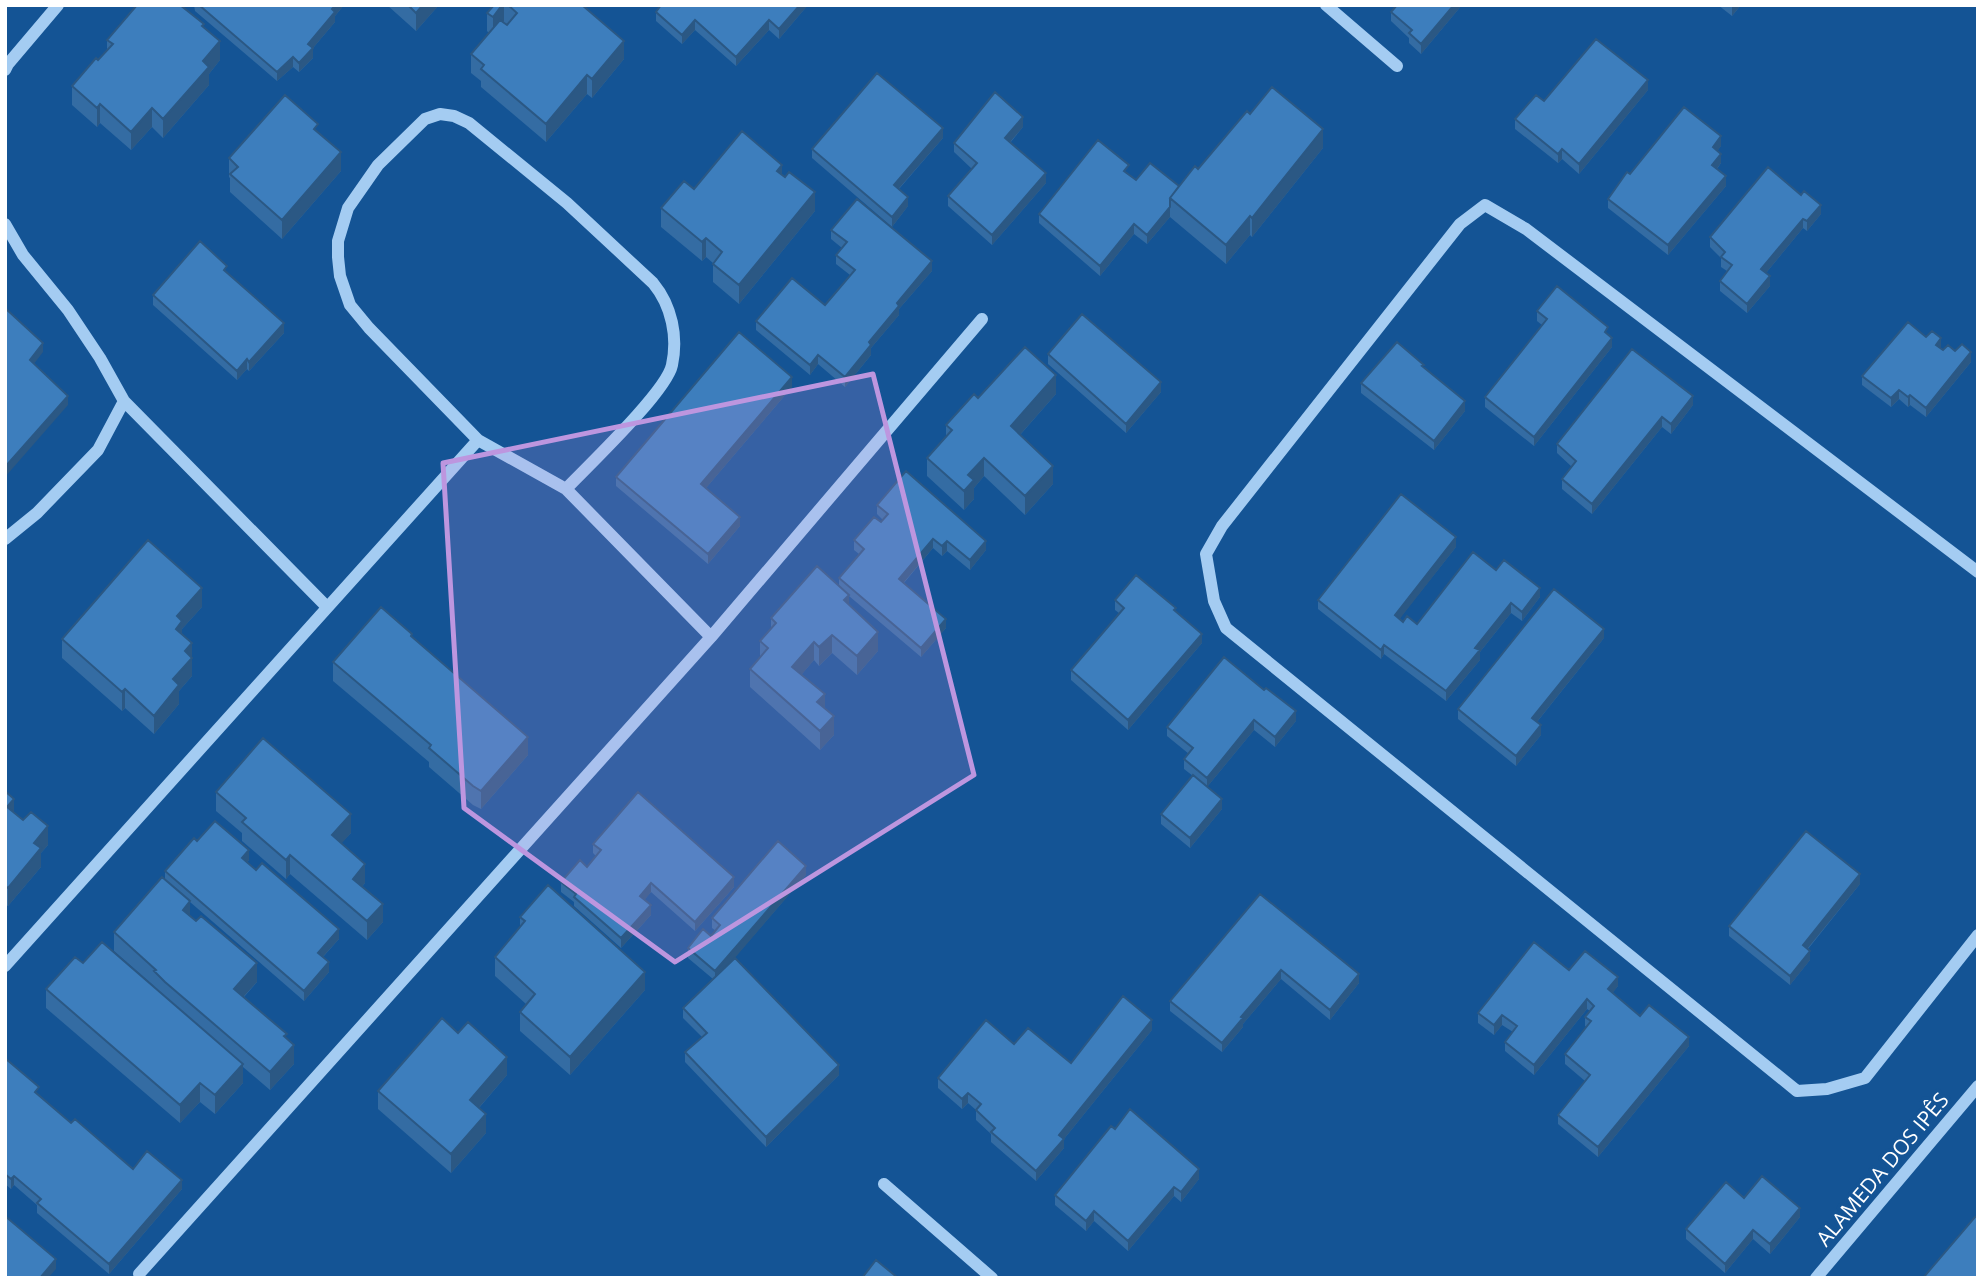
<svg xmlns="http://www.w3.org/2000/svg" width="1983" height="1283" font-family="'Open Sans',sans-serif">
  <rect width="100%" height="100%" fill="#145495"/>
  <g fill="none" stroke-linecap="round" stroke-linejoin="round">
    <path stroke="#a4ccf2" stroke-width="12" d="M1326,5L1397,66
      M5,70L8,64L58,5
      M5,224L23,255L68,310L100,358L124,401L327,607
      M566,489C588,466 667,391 672,365C678,337 672,306 653,283L567,203L469,123L454,116L440,114L425,119L378,165L348,208L338,241V257L340,276L350,305L369,328L478,440L566,489L711,637
      M5,539L37,513L98,450L124,401
      M1978,572L1526,229L1485,205L1460,224L1222,526L1206,554L1214,601L1226,628L1797,1091L1827,1089L1865,1078L1978,935
      M5,966L478,440
      M884,1184L992,1278
      M139,1274L711,637L982,319
      M1816,1278L1978,1086"/>
  </g>
  <path fill="#346ca3" d="M194,5H344L335,16V22L313,48V58L299,72L293,67L277,81L195,11Z
    M387,5H439L416,31Z
    M493,5H582L624,59L592,98L587,94L546,142L481,87V81L471,73V54L489,33L487,31V13Z
    M808,5L779,39L769,30L736,66L695,30L682,44L656,21V12Z
    M1397,5H1462L1421,54L1409,43V38L1391,21V12Z
    M1718,5H1741L1732,16Z
    M204,27L220,60L209,74V85L163,138L152,127L131,150L100,123L97,127L72,105V86L107,50V40Z
    M1648,90L1579,174L1562,159L1558,163L1515,129V119L1544,101Z
    M1250,114L1323,148L1252,237L1250,235L1226,264L1170,217L1147,244L1134,234L1100,276L1039,223V214L1129,174L1136,180L1179,186L1198,169Z
    M1023,127L1010,143L1046,183L992,245L948,206V196L972,169L954,152V143Z
    M318,132L341,171L282,239L230,192V178L229,177V158Z
    M943,138L899,189L908,206L892,227L812,158V149Z
    M1721,146L1717,151L1721,163L1717,169L1726,186L1668,255L1608,208V199L1630,174Z
    M782,175L815,211L739,304L713,282V263L706,257L702,261L661,227V208L694,189Z
    M1821,214L1807,231L1803,228L1766,273L1770,286L1747,313L1720,291V281L1727,271L1721,267V258L1710,247V237Z
    M831,230L932,271L899,309V315L871,348V355L845,387L818,364L810,375L756,330V321L825,305L850,275L836,264V255L842,248L831,239Z
    M227,273L284,333L249,371L247,369L237,380L153,305V295Z
    M1537,311L1608,334L1612,347L1534,446L1485,407V397L1542,325L1537,321Z
    M1941,348L1943,350L1955,351L1971,362L1926,417L1910,405L1908,407L1899,399L1891,407L1862,385V376Z
    M1048,354L1161,392L1126,433L1048,364Z
    M1424,368L1465,411L1434,450L1361,393V383Z
    M792,387L706,488L740,526L708,564L616,486V477Z
    M1056,394L1020,435L1053,484L1025,515L984,476L974,488V499L964,510L927,476V458L946,437V425L978,398Z
    M1693,405L1671,434L1662,427L1592,514L1562,489V479L1572,467L1557,453V444Z
    M877,505L986,550L970,570L947,551L942,556L933,548L904,583L946,628L921,657L849,596V605L878,651L857,675L832,653L819,666L814,660L801,675L825,708L834,735L820,750L750,687V669L760,657V641L771,628V618L839,586V578L859,554L854,550V540L883,520L877,514Z
    M1456,547L1399,619L1403,622L1417,624L1496,570L1540,597L1522,621L1511,613L1480,652V660L1446,701L1384,654L1381,659L1318,609V600Z
    M1115,600L1176,611L1202,643L1128,730L1071,680V670L1119,613L1115,610Z
    M202,607L182,629V635L192,643V676L179,691V704L154,734L125,708L122,711L62,658V639Z
    M412,637L528,755L481,809L473,805L429,767V762L333,681V662Z
    M1604,638L1537,722L1541,735L1516,766L1458,719V709Z
    M1224,657L1296,721L1275,747L1254,730L1207,787L1222,809L1190,848L1161,824V814L1193,776L1184,769V759L1189,754L1167,736V727Z
    M5,791L14,814L48,845L41,853V867L8,906L6,905L5,921Z
    M216,792L351,833L341,843L365,883L362,887L383,922L367,940L290,874L286,879L242,841V833L216,811Z
    M197,841L249,860L247,862L339,939L323,957L329,972L304,1001L190,902V916L257,982L244,997L287,1039L294,1064L270,1090L243,1067V1083L215,1114L200,1102L180,1123L46,1008V989L83,963L154,986L114,951V932L165,880V871Z
    M593,844L734,887L695,931L651,892L644,900L651,915L621,948L574,906V902L561,892V882L587,867L596,856L593,853Z
    M806,875L734,958L839,1075L766,1147L685,1062V1052L702,1037L683,1018V1008L713,979L688,958V948L711,936L716,931L712,928V918Z
    M1860,884L1808,949L1810,960L1790,985L1729,936V926Z
    M1260,894L1359,983L1330,1020L1281,979L1243,1024V1027L1222,1052L1170,1011V1001Z
    M520,917L645,990L570,1075L520,1031V1012L526,1004L495,976V957L520,928Z
    M1569,970L1618,986L1612,993L1640,1016L1689,1046L1598,1157L1558,1124V1115L1585,1081L1565,1064V1054L1587,1027L1585,1026V1017L1590,1011L1587,1009L1534,1075L1505,1051V1042L1513,1032L1502,1025L1494,1035L1478,1023V1013Z
    M1152,1030L1064,1139V1148L1036,1181L991,1142V1134L976,1120V1110L968,1103L962,1109L938,1088V1078L1014,1044L1071,1063Z
    M5,1060L39,1095L71,1123L133,1169L182,1189L109,1274L37,1213V1205L14,1185L11,1189L5,1184Z
    M507,1075L479,1108L486,1133L451,1173L378,1109V1091Z
    M1115,1129L1199,1179L1181,1202L1174,1196L1128,1251L1094,1221L1086,1231L1055,1205V1195Z
    M1744,1198L1800,1217L1770,1254L1753,1239L1725,1273L1686,1239V1229Z"/>
  <path fill="#2b5884" d="M336,5H344L335,16V22L313,48V58L299,72V63L308,44Z
    M423,5H439L416,31V13Z
    M502,5H504V21L493,36V17Z
    M800,5H808L779,39V29Z
    M1454,5H1462L1421,54V44Z
    M1733,5H1741L1732,16V7Z
    M695,20V30L682,44V35Z
    M769,20V30L736,66V57Z
    M220,41V60L209,74V85L163,138V119L203,61Z
    M624,41V59L592,98V79Z
    M293,57V67L277,81V72Z
    M587,75V94L546,142V124Z
    M1648,80V90L1579,174V164Z
    M100,104V123L97,127V108Z
    M152,108V127L131,150V132Z
    M1023,117V127L1005,148V138Z
    M943,128V138L894,194V185Z
    M1323,129V148L1252,237V218Z
    M1721,136V146L1713,157V147Z
    M1562,149V159L1558,163V154Z
    M341,152V171L282,239V220Z
    M1721,154V163L1712,175V165Z
    M782,165V183L777,171Z
    M1046,173V183L992,245V235Z
    M1726,176V186L1668,255V245Z
    M815,192V211L739,304V285Z
    M908,197V206L892,227V217Z
    M1821,205V214L1807,231V221Z
    M1170,207V217L1147,244V235Z
    M1250,216V235L1226,264V245Z
    M1803,219V228L1761,279V269Z
    M1134,224V234L1100,276V266Z
    M706,238V257L702,261V242Z
    M932,261V271L899,309V315L871,348V355L845,387V377L869,342L897,303Z
    M1770,276V286L1747,313V304Z
    M284,323V333L249,371V362Z
    M1612,338V347L1534,446V437Z
    M1941,338V348L1936,345Z
    M43,343V352L30,369V360Z
    M1971,352V362L1926,417V408Z
    M818,355V364L810,375V365Z
    M247,359V369L237,380V371Z
    M1056,375V394L1011,445V426Z
    M792,377V387L701,494V484Z
    M1161,382V392L1126,433V424Z
    M1899,390V399L1891,407V398Z
    M1910,395V405L1908,407V397Z
    M68,396V405L5,477V467Z
    M1693,396V405L1671,434V424Z
    M1465,401V411L1434,450V441Z
    M1662,417V427L1592,514V504Z
    M984,458V476L974,488V499L964,510V491L968,475Z
    M1053,466V484L1025,515V496Z
    M740,517V526L708,564V554Z
    M1456,537V547L1395,625V615Z
    M933,539V548L899,588V579Z
    M947,541V551L942,556V546Z
    M986,541V550L970,570V560Z
    M202,588V607L182,629V640L176,648L177,616Z
    M1540,588V597L1522,621V612Z
    M849,595V614L844,600Z
    M1511,603V613L1480,652V660L1446,701V691L1475,648Z
    M946,619V628L921,657V648Z
    M1604,629V638L1532,728V718Z
    M878,632V651L857,675V656Z
    M1202,634V643L1128,730V720Z
    M832,635V653L819,666V647Z
    M814,642V660L792,686V667Z
    M192,643V676L179,691V704L154,734V716L173,679L185,651Z
    M1384,645V654L1381,659V650Z
    M125,689V708L122,711V692Z
    M825,694V713L817,702Z
    M1296,711V721L1275,747V737Z
    M834,716V735L820,750V731Z
    M1254,720V730L1207,787V778Z
    M1541,725V735L1516,766V756Z
    M528,737V755L481,809V791Z
    M14,799V817L7,807Z
    M1222,799V809L1190,848V838Z
    M351,814V833L332,854V835Z
    M48,826V845L41,853V867L8,906V888L34,843Z
    M249,850V860L242,868V858Z
    M290,855V874L286,879V860Z
    M365,864V883L353,898V879Z
    M806,866V875L715,981V971Z
    M1860,874V884L1803,954V945Z
    M734,877V887L695,931V922Z
    M651,883V892L640,906V896Z
    M190,901V920L183,910Z
    M383,904V922L367,940V921Z
    M651,905V915L621,948V938Z
    M339,929V939L318,962V953Z
    M1810,951V960L1790,985V976Z
    M329,962V972L304,1001V991Z
    M257,963V982L234,1007V989Z
    M1281,970V979L1243,1024V1027L1222,1052V1043L1241,1017Z
    M645,972V990L570,1075V1057Z
    M1359,974V983L1330,1020V1010Z
    M1618,977V986L1608,999V989Z
    M1587,999V1009L1534,1075V1065Z
    M1502,1015V1025L1494,1035V1025Z
    M1152,1020V1030L1064,1139V1148L1036,1181V1171L1059,1135Z
    M1689,1037V1046L1598,1157V1147Z
    M294,1045V1064L270,1090V1072Z
    M507,1057V1075L470,1118V1100Z
    M243,1064V1083L215,1114V1095Z
    M839,1065V1075L766,1147V1137Z
    M200,1083V1102L180,1123V1105Z
    M968,1093V1103L962,1109V1099Z
    M486,1114V1133L451,1173V1154Z
    M1199,1169V1179L1181,1202V1192Z
    M14,1176V1185L11,1189V1179Z
    M182,1180V1189L109,1274V1264Z
    M1174,1187V1196L1128,1251V1241Z
    M1800,1208V1217L1770,1254V1244Z
    M1094,1211V1221L1086,1231V1221Z
    M1753,1230V1239L1725,1273V1264Z
    M56,1259V1269L48,1278H40Z"/>
  <path fill="#3d7ebd" stroke="#2b5884" stroke-width="2" d="M137,5H180L204,24L202,26L220,41L203,61L209,67L163,119L152,108L131,132L100,104L97,108L72,86L96,58L98,60L113,44L107,40Z
    M199,5H336L332,9L335,12L308,44L313,48L299,63L293,57L277,72Z
    M408,5H423L416,13Z
    M494,5H502L493,17L487,13Z
    M508,5H582L624,41L592,79L587,75L546,124L481,69L484,65L471,54L500,20L507,25L517,13Z
    M661,5H800L779,29L769,20L736,57L695,20L682,35L656,12Z
    M1397,5H1454L1421,44L1409,33L1412,30L1391,12Z
    M1596,39L1648,80L1579,164L1562,149L1558,154L1515,119L1536,95L1544,101Z
    M877,73L943,128L894,185L908,197L892,217L812,149Z
    M1272,87L1323,129L1252,218L1250,216L1226,245L1170,198L1195,166L1198,169L1247,111L1250,114Z
    M995,92L1023,117L1005,138L1046,173L992,235L948,196L977,163L954,143Z
    M285,95L318,124L314,129L341,152L282,220L230,174L238,167L229,158Z
    M1684,107L1721,136L1713,147L1721,154L1712,165L1726,176L1668,245L1608,199L1627,172L1630,174Z
    M742,131L782,165L777,171L785,177L789,172L815,192L739,285L713,264L722,252L706,238L702,242L661,208L684,181L694,189Z
    M1098,140L1129,165L1124,171L1136,180L1150,163L1179,186L1170,198V207L1147,235L1134,224L1100,266L1039,214Z
    M1768,167L1801,195L1804,191L1821,205L1807,221L1803,219L1761,269L1770,276L1747,304L1720,281L1732,265L1721,257L1725,252L1710,237Z
    M857,199L932,261L897,303L899,306L869,342L871,345L845,377L818,355L810,365L756,321L792,278L825,305L855,270L836,255L847,242L831,230Z
    M200,241L227,266L224,270L284,323L249,362L247,359L237,371L153,295Z
    M1557,286L1608,327L1605,332L1612,338L1534,437L1485,397L1547,319L1537,311Z
    M5,308L43,343L30,360L68,396L5,467Z
    M1082,314L1161,382L1126,424L1048,354Z
    M1908,322L1926,337L1932,331L1941,338L1936,345L1943,350L1948,345L1955,351L1962,344L1971,352L1926,408L1910,395L1908,397L1899,390L1891,398L1862,376Z
    M739,332L792,377L701,484L740,517L708,554L616,477Z
    M1397,342L1424,365L1422,366L1465,401L1434,441L1361,383Z
    M1025,347L1056,375L1011,426L1053,466L1025,496L984,458L968,475L974,480L964,491L927,458L952,430L946,425L974,394L978,398Z
    M1632,349L1693,396L1671,424L1662,417L1592,504L1562,479L1576,461L1557,444Z
    M906,471L986,541L970,560L947,541L942,546L933,539L899,579L946,619L921,648L839,578L864,549L854,540L874,517L881,522L888,514L877,505Z
    M1401,494L1456,537L1395,615L1403,622L1407,616L1417,624L1473,552L1496,570L1504,560L1540,588L1522,612L1511,603L1475,648L1480,650L1446,691L1384,645L1381,650L1318,600Z
    M148,540L202,588L177,616L182,621L176,629L192,643L185,651L192,658L173,679L179,685L154,716L125,689L122,692L62,639Z
    M817,566L849,595L844,600L878,632L857,656L832,635L819,647L814,642L792,667L825,694L817,702L834,716L820,731L750,669L768,648L760,641L776,623L771,618Z
    M1136,575L1176,608L1174,610L1202,634L1128,720L1071,670L1124,608L1115,600Z
    M1554,589L1604,629L1532,718L1541,725L1516,756L1458,709Z
    M381,607L412,634L411,636L528,737L481,791L473,786L429,748L431,745L333,662Z
    M1224,657L1264,690L1266,688L1296,711L1275,737L1254,720L1207,778L1184,759L1193,748L1167,727Z
    M263,738L351,814L332,835L365,864L353,879L383,904L367,921L290,855L286,860L242,822L246,818L216,792Z
    M1193,775L1222,799L1190,838L1161,814Z
    M5,791L14,799L7,807L23,820L31,812L48,826L34,843L41,848L8,888L5,886Z
    M638,792L734,877L695,922L651,883L640,896L651,905L621,938L574,897L576,894L561,882L580,860L587,867L601,850L593,844Z
    M215,821L249,850L242,858L256,870L262,863L339,929L318,953L329,962L304,991L165,871L194,838L197,841Z
    M1806,831L1860,874L1803,945L1810,951L1790,976L1729,926Z
    M778,841L806,866L715,971L688,948L703,929L711,936L720,925L712,918Z
    M162,877L190,901L183,910L196,921L201,916L257,963L234,989L287,1034L284,1036L294,1045L270,1072L165,982L154,971L156,970L114,932Z
    M548,885L645,972L570,1057L520,1012L535,994L495,957L525,921L520,917Z
    M1260,894L1359,974L1330,1010L1281,970L1241,1017L1243,1018L1222,1043L1170,1001Z
    M102,942L243,1064L215,1095L200,1083L180,1105L46,989L75,957L83,963Z
    M1534,942L1569,970L1585,951L1618,977L1608,989L1640,1016L1649,1005L1689,1037L1598,1147L1558,1115L1590,1075L1565,1054L1591,1021L1585,1017L1594,1006L1587,999L1534,1065L1505,1042L1517,1026L1502,1015L1494,1025L1478,1013Z
    M735,958L839,1065L766,1137L685,1052L707,1033L683,1008Z
    M1123,996L1152,1020L1059,1135L1064,1139L1036,1171L991,1132L995,1128L976,1110L981,1104L968,1093L962,1099L938,1078L986,1020L1014,1044L1028,1028L1071,1063Z
    M442,1018L458,1033L468,1022L507,1057L470,1100L486,1114L451,1154L378,1091Z
    M6,1059L39,1087L35,1092L71,1123L75,1119L133,1169L147,1151L182,1180L109,1264L37,1203L41,1199L14,1176L11,1179L5,1174Z
    M1130,1109L1199,1169L1181,1192L1174,1187L1128,1241L1094,1211L1086,1221L1055,1195L1111,1126L1115,1129Z
    M1762,1176L1800,1208L1770,1244L1753,1230L1725,1264L1686,1229L1726,1182L1744,1198Z
    M5,1216L56,1259L40,1278H6L5,1277Z
    M1978,1216V1278H1923L1975,1217Z
    M876,1260L898,1278H862Z"/>
  <path fill="#bd96df" fill-opacity="0.2" stroke="#bd96df" stroke-width="5" stroke-linejoin="round" d="M873,374L974,775L675,962L464,808L443,463Z"/>
  <g text-anchor="middle" dominant-baseline="central" stroke-width="7" stroke-linejoin="round" paint-order="stroke">
    <g font-size="21" fill="#fff" stroke="#145495">
      <text transform="translate(1882 1169) rotate(-50)">ALAMEDA DOS IPÊS</text>
    </g>
  </g>
  <rect width="1983" height="1283" fill="none" stroke="#ffffff" stroke-width="14"/>
</svg>
